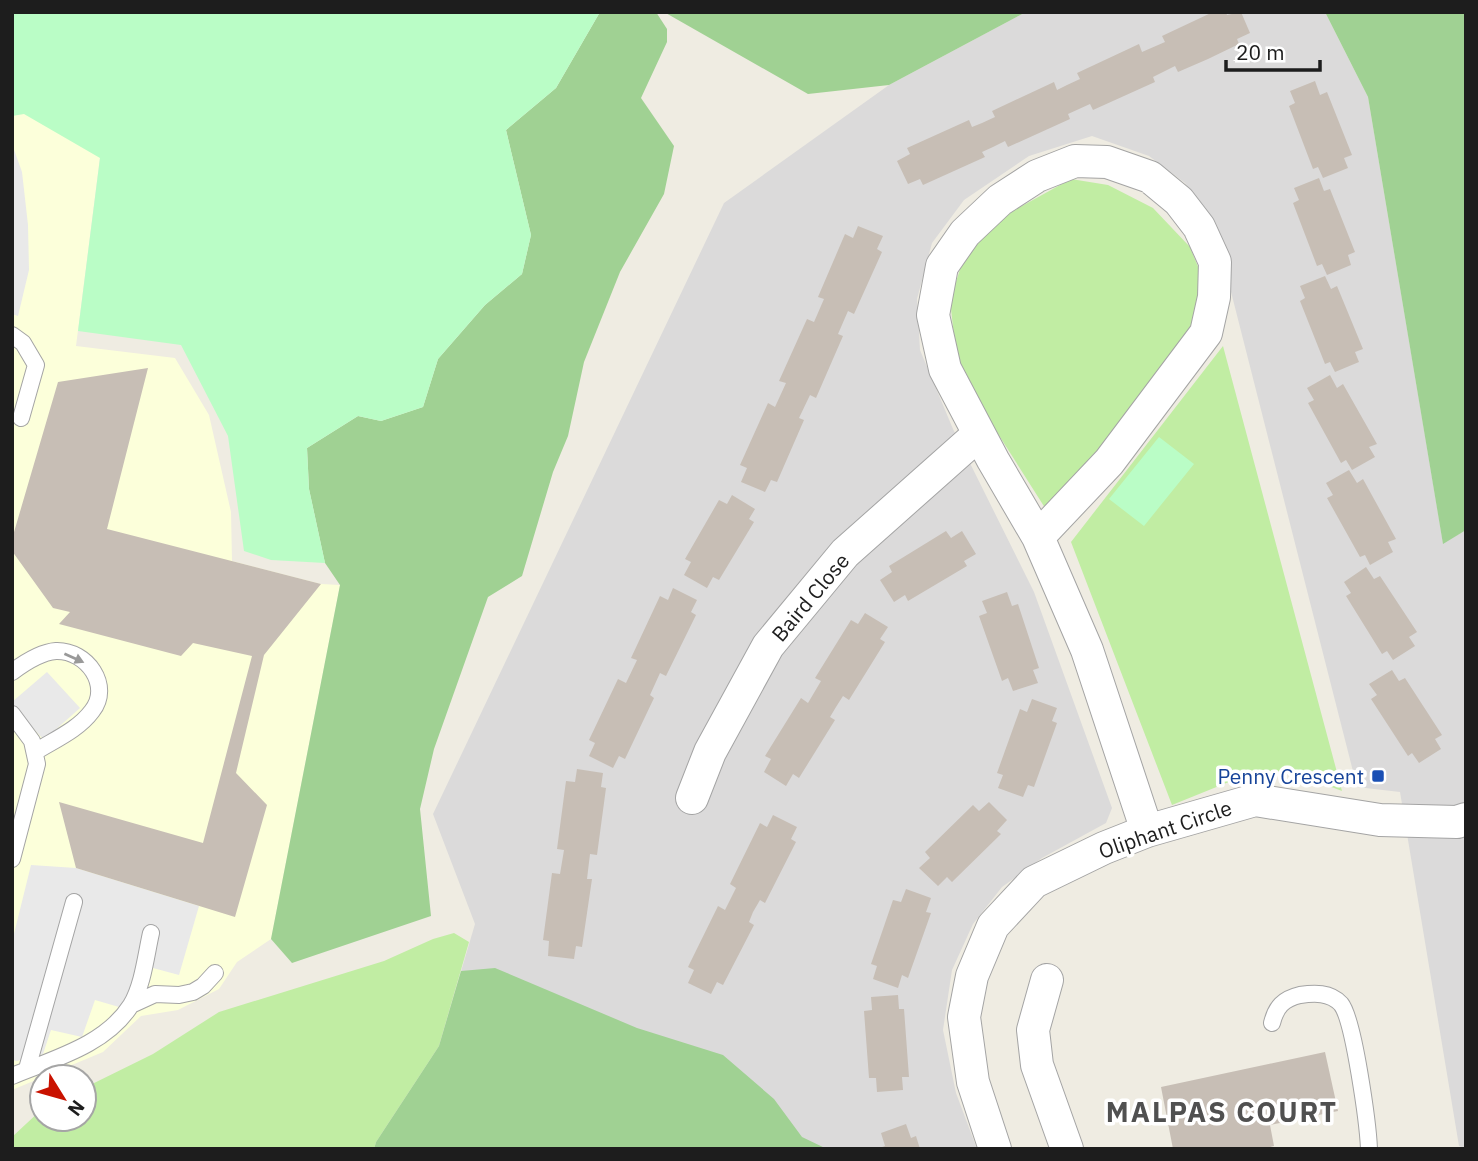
<svg xmlns="http://www.w3.org/2000/svg" width="1478" height="1161" font-family="'IBM Plex Sans',sans-serif">
  <rect width="100%" height="100%" fill="#efece2"/>
  <path fill="#dbdada" d="M1026,12H1325L1368,97L1443,543L1466,530V1149L1459,1146L1400,792L1357,787L1213,221L1185,183L1149,156L1092,136L1029,156L964,200L932,243L917,299L920,350L953,429L1034,592L1112,808L1106,823L1042,858L1002,887L973,924L952,970L943,1030L956,1093L977,1149H374L439,1046L475,924L433,814L724,203L889,85Z"/>
  <path fill="#fcffda" d="M24,113L100,157L76,346L175,358L209,415L231,512L232,561L321,584L340,585L271,939L237,962L219,989L178,1010L141,1016L103,1052L12,1090V116Z"/>
  <path fill="#c1eda3" d="M1071,179L1108,185L1153,208L1190,247L1201,274L1200,301L1188,333L1101,447L1047,511L993,426L956,354L950,300L965,254L1011,212Z
    M1223,346L1342,791L1292,772L1256,771L1172,805L1071,542Z
    M454,933L469,942L439,1046L376,1142L374,1149H12V1137L41,1110L42,1119H84V1088L153,1054L219,1012L384,961L433,939Z"/>
  <path fill="#a0d193" d="M600,12H656L667,29V42L641,98L674,146L664,194L620,272L584,362L568,436L553,472L522,576L488,597L434,749L420,809L431,916L292,963L271,939L340,585L325,563L309,489L307,448L358,416L381,421L423,407L438,359L485,305L522,274L531,235L506,130L556,88Z
    M664,12H1026L889,85L808,94Z
    M1325,12H1466V530L1443,544L1368,97Z
    M495,968L637,1028L723,1055L774,1099L802,1137L827,1149H374L376,1142L439,1046L461,971Z"/>
  <path fill="#bafdc6" d="M12,12H600L556,88L506,130L531,235L522,274L485,305L438,359L423,407L381,421L358,416L307,448L309,489L325,563L271,560L244,551L228,436L181,345L78,331L100,158L24,114L12,116Z
    M1159,437L1194,464L1144,526L1109,499Z"/>
  <path fill="#e9e9e9" d="M12,144L22,172L28,225L29,270L18,316L12,314Z
    M47,672L80,708L44,740L12,705V702Z
    M31,865L76,868L199,906L179,975L153,968L119,1007L95,1000L82,1037L51,1030L43,1054L17,1061L12,1060V942Z"/>
  <path fill="#c7beb5" d="M1213,12H1226L1227,15L1241,12L1250,33L1237,39L1239,44L1208,59L1178,72L1175,66L1153,77L1155,82L1093,110L1090,104L1068,114L1070,119L1008,147L1005,141L993,147L982,152L985,157L923,185L920,179L908,184L897,161L910,154L907,148L969,120L972,127L982,123L995,117L992,111L1054,82L1057,90L1067,85L1080,79L1077,73L1139,44L1142,52L1165,42L1162,36Z
    M1315,81L1320,95L1327,92L1352,155L1344,158L1348,168L1323,178L1318,167L1313,169L1289,106L1295,103L1290,91Z
    M1319,178L1324,191L1330,189L1355,252L1348,255L1351,265L1327,275L1322,264L1317,266L1293,203L1299,200L1294,188Z
    M858,226L883,236L877,249L882,252L854,314L848,311L838,334L843,336L816,398L810,395L799,418L804,420L777,482L771,480L765,492L741,482L747,468L740,465L768,403L775,407L786,383L779,381L807,319L814,322L824,299L818,297L845,234L853,238Z
    M1325,276L1331,289L1337,286L1363,349L1355,352L1359,362L1335,372L1330,362L1325,364L1300,301L1305,298L1300,286Z
    M148,368L107,529L321,584L264,655L236,773L267,805L235,917L76,868L59,802L203,843L252,656L193,643L181,656L59,624L70,612L53,608L12,551V539L58,382Z
    M1330,375L1337,388L1343,384L1377,444L1369,447L1375,457L1352,470L1346,460L1341,463L1308,403L1314,400L1307,388Z
    M1349,470L1357,483L1363,479L1396,539L1388,542L1393,552L1370,565L1365,555L1360,557L1327,498L1333,495L1326,483Z
    M732,495L755,509L749,519L754,522L719,580L713,577L707,588L684,575L691,562L685,559L719,500L727,504Z
    M946,531L951,538L962,531L976,554L964,561L967,566L908,601L905,595L894,602L880,580L892,572L889,566Z
    M1366,567L1374,579L1380,576L1417,632L1409,637L1415,646L1393,660L1387,651L1382,654L1346,596L1351,593L1344,582Z
    M673,588L697,600L691,612L696,615L666,676L660,673L650,695L654,698L625,759L619,756L613,768L589,756L595,743L589,740L618,679L626,683L637,660L631,658L660,596L668,600Z
    M1007,592L1012,606L1018,604L1039,668L1033,670L1038,683L1013,691L1008,678L1002,681L979,616L987,613L982,601Z
    M865,613L888,627L880,639L885,642L849,700L843,696L836,707L830,717L835,720L799,778L793,774L786,786L764,772L771,759L765,756L801,698L808,703L821,681L815,678L851,620L858,624Z
    M1392,670L1399,681L1405,678L1442,735L1435,739L1441,749L1419,763L1412,753L1408,756L1371,699L1377,695L1369,684Z
    M1032,699L1057,708L1052,721L1057,723L1034,787L1028,785L1023,797L998,788L1003,775L997,773L1020,709L1027,712Z
    M577,769L603,773L601,787L606,788L597,855L590,854L587,879H592L582,947L576,946L574,959L548,956L549,941L543,940L552,873L560,874L564,850L557,849L566,781L575,782Z
    M989,802L1007,820L997,831L1001,834L952,882L947,877L938,886L919,868L930,858L925,852L973,805L979,811Z
    M773,815L797,827L791,839L796,842L765,903L760,900L753,912L749,922L754,925L723,985L717,982L711,994L688,983L694,970L688,967L718,906L725,910L736,888L730,884L760,823L767,827Z
    M906,889L931,898L926,912L931,913L908,978L902,975L898,988L873,979L877,966L871,964L893,900L901,902Z
    M898,995L899,1009H904L909,1077H902L903,1090L877,1092L876,1078H869L864,1011L872,1010L871,997Z
    M1325,1052L1338,1111L1270,1125L1274,1146L1263,1149H1173L1161,1087Z
    M906,1124L911,1138L916,1136L920,1149H877L885,1146L881,1133Z"/>
  <g fill="none" stroke-linecap="round" stroke-linejoin="round">
    <defs>
      <path id="service" d="M12,335L23,343L36,365L21,418
        M12,672C24,663 40,652 56,651C87,650 112,686 92,711C78,730 54,740 35,752
        M12,714L32,741L37,764L12,859
        M131,1005L155,994L179,995L193,992L203,986L215,973
        M1272,1023C1276,1007 1283,999 1300,995C1314,993 1330,992 1341,1004C1354,1020 1368,1125 1369,1149
        M27,1069L74,902
        M12,1076C53,1059 106,1045 131,1005C143,985 146,955 151,933"/>
      <path id="minor" d="M1038,537L993,460L945,369L933,315L942,266L965,233L1000,200L1037,176L1075,161L1107,162L1150,177L1179,201L1199,227L1215,262L1214,297L1206,333L1109,462L1038,537L1087,650L1147,831
        M692,798L710,752L768,646L845,553L979,434
        M1047,980L1033,1030L1037,1065L1067,1149
        M995,1149L973,1082L964,1017L972,976L993,926L1034,882L1104,848L1147,831L1255,800L1380,820L1457,822L1466,819"/>
    </defs>
    <use href="#service" stroke="#a4a4a4" stroke-width="18"/>
    <use href="#minor" stroke="#a4a4a4" stroke-width="34"/>
    <use href="#service" stroke="#fff" stroke-width="16"/>
    <use href="#minor" stroke="#fff" stroke-width="32"/>
  </g>
  <defs><path id="oneway-solid" d="M-6-.8H1V-3.2L6.5 0L1 3.2V.8H-6Z" transform="scale(1.75)"/></defs>
  <use fill="#999" href="#oneway-solid" transform="translate(74 658) rotate(24)"/>
  <rect fill="#1a4fb4" stroke="#fff" stroke-width="2.5" x="1371" y="769" width="14" height="14" rx="3.5"/>
  <g text-anchor="middle" dominant-baseline="central" stroke-width="7" stroke-linejoin="round" paint-order="stroke">
    <g font-size="21" fill="#1d1d1d" stroke="#fff">
      <text transform="translate(810 597) rotate(-50)">Baird Close</text>
      <text transform="translate(1165 829) rotate(-19)">Oliphant Circle</text>
    </g>
    <g font-size="21" fill="#164399" stroke="#fff" text-anchor="end">
      <text x="1364" y="776">Penny Crescent</text>
    </g>
    <g font-size="28" font-weight="bold" letter-spacing="2" fill="#505050" stroke="#fff">
      <text x="1222" y="1111">MALPAS COURT</text>
    </g>
  </g>
  <rect width="1478" height="1161" fill="none" stroke="#1d1d1d" stroke-width="28"/>
  <g transform="translate(63 1098) rotate(127)"><circle r="33" fill="#ffffff" stroke="#a5a5a5" stroke-width="2"/>
  <path d="M0-5L12 26L0 18L-12 26Z" fill="#c91200"/>
  <text y="-10" font-size="19" font-weight="bold" text-anchor="middle" fill="#1d1d1d">N</text>
  </g>
  <path d="M1226 60v10h94v-10" fill="none" stroke="#1d1d1d" stroke-width="3.5"/>
  <text x="1236" y="60" font-size="21" fill="#1d1d1d" stroke="#ffffff" stroke-width="5" paint-order="stroke">20 m</text>
</svg>
